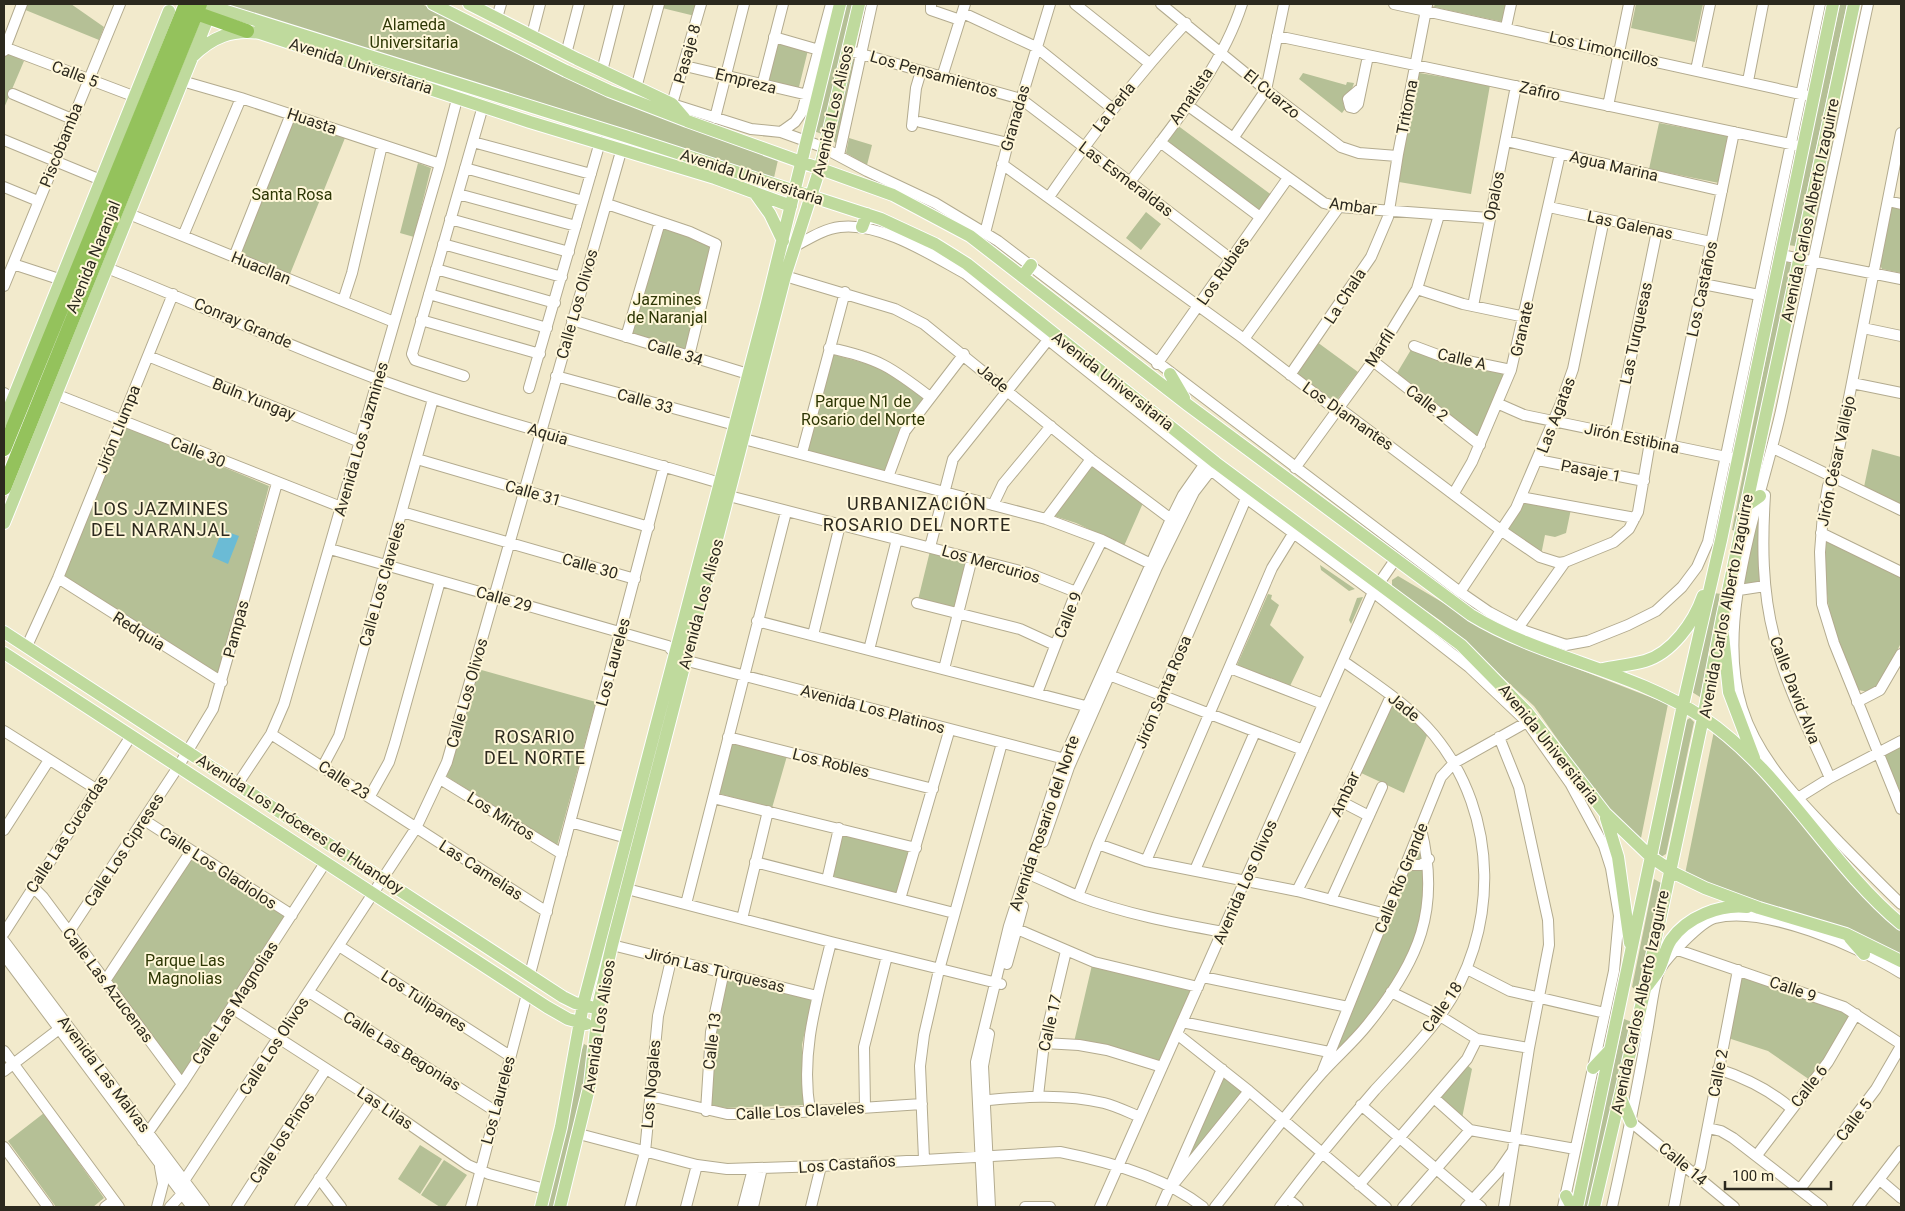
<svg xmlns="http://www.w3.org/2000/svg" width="1905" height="1211" font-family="Roboto,sans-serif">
  <rect width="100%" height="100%" fill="#f2eacc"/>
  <path fill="#b5c096" d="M25,4H71L104,27L99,40L23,9Z
    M230,4H422L555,73L778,160L773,182L229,7Z
    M659,4H698L695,16L658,7Z
    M843,4H855L822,134L811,130Z
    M1435,4H1507L1503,22L1434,7Z
    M1636,4H1703L1695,42L1631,28Z
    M1840,4H1847L1795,246L1788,245Z
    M776,41L808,50L798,91L766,83Z
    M4,51L24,61L4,108Z
    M849,59H856L839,146L828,136Z
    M1414,72L1490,85L1471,194L1399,182L1403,156L1399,155Z
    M1303,73L1346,85L1347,82L1354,83C1352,92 1345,95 1343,103L1345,109L1342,113L1299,79Z
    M1842,105L1813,239H1810L1839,107Z
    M292,120L347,133L290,274L238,254Z
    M1659,123L1729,136L1719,183L1649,169Z
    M1177,125L1273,196L1262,212L1165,141Z
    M849,138L872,145L867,165L846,153Z
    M418,163L431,168L414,237L400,233Z
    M1892,206L1901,210V273L1882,269L1880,265Z
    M1146,212L1161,224L1141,250L1126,238Z
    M661,224L711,244L685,352L630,335Z
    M1785,261L1792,264L1736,531L1732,530Z
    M1317,342L1358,372L1337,400L1334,401L1298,375V370Z
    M1412,348L1506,373L1477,437L1397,373Z
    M831,354L879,367L925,399L886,473L807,452Z
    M124,426L269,486L219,676L64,576Z
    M1872,449L1901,457V505L1864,487Z
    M1090,464L1143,503L1124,546L1076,523L1051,515Z
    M1525,500L1571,509L1566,533L1555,537L1545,535L1541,555L1508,530Z
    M1761,501L1762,584L1742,587Z
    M1830,540L1901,573V643L1880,684L1869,692L1858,690L1830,618L1825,577V543Z
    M930,551L966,560L954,608L918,600Z
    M1320,565L1355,589L1349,591L1321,570Z
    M1398,576L1511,643L1668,704L1640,843L1611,815L1534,706L1441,621L1392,587V580Z
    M1713,593L1722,594L1700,697L1692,692Z
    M1268,594L1272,595L1271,599L1279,605L1270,625L1304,657L1290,686L1237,665Z
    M1363,597L1351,624L1349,620L1357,598Z
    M478,669L596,702L557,846L446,776Z
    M1392,701L1428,733L1404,793L1359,772Z
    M1690,718L1694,722L1666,854L1661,857L1658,852L1685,721Z
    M1714,731L1732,744L1901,928V956L1685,874Z
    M732,741L787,756L772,808L717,793Z
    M1901,745V798L1883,755Z
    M841,832L910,848L896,895L831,879Z
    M1420,837L1426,863L1420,927L1409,955L1388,990L1353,1035L1330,1055Z
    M192,856L287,917L183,1077L110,981Z
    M1654,879L1661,883L1640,988L1636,990L1632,987Z
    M1092,965L1188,986L1192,991L1161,1062L1074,1042Z
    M1740,974L1852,1015L1810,1080L1768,1051L1728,1038Z
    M725,977L812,998L802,1045L805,1105L726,1108L710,1105L715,1023Z
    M1624,1019L1632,1022L1591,1207H1582Z
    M584,1044L590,1047L582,1100L556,1207H545L573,1094L578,1060Z
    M1467,1065L1472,1069L1462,1118L1438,1097Z
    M1222,1072L1245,1091L1184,1167Z
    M44,1113L104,1198L93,1207H56L8,1141Z
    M420,1145L442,1159L420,1194L398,1179Z
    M444,1160L467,1175L445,1207H440L421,1195Z"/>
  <path fill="#6bbbd5" d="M222,530L239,536L228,564L212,557Z"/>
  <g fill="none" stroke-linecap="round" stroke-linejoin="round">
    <defs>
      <path id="minor" d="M701,4L672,104L751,129L781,132L795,122L802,112L831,4
        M931,4V10L960,20
        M1075,4L1149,63
        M1161,4L1266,90L1341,147L1359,153L1397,156
        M1394,4L1805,95
        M1868,4C1839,139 1810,275 1781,411C1761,500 1714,619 1742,708C1759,762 1801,802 1839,842C1860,863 1880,884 1901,904
        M963,13L1036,47L1113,109
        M497,18L501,4
        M1506,27L1511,4
        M532,35L540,4
        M1277,36L1795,145
        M774,37L819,50
        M4,47L141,99
        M847,50L1021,99L1231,259
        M4,51L22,4
        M566,54L579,4
        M685,66L808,95
        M1696,70L1710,4
        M602,71L619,4
        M942,77L965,4
        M182,81L241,98L440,164
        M1748,81L1763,4
        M762,86L783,4
        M636,88L659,4
        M1361,88L1348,99L1350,107L1354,108L1358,104L1368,56
        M13,94L72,119
        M1187,105L1324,203L1339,207L1489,218
        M1608,106L1629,4
        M715,118L744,4
        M920,122L1008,143
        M912,126L916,88L921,71
        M781,132L820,146L867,171L935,203L998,241L1460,592L1489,612L1525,631L1566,645L1588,641L1628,625L1656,611L1682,587L1697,567L1708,542L1820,4
        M1901,133L1836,464L1828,486L1823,514L1820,552L1822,604L1834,643L1901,809
        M1234,137L1266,90L1284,4
        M4,140L101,180
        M1506,141L1722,191
        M473,142L591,174
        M1160,142L1260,217
        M839,155L872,4
        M1002,164L1244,339L1331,406L1339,408L1502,531L1540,557L1559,563L1565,562L1614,542L1629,529L1638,512L1650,442
        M465,168L583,201
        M1130,182C1171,127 1221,70 1242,4
        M4,187L38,201
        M458,194L576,226
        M1049,197C1091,136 1136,77 1186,23
        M1888,201L1901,204
        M607,204L690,232L716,244L689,356
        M1549,207L1711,242
        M129,214L394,322
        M450,219L569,252
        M985,233L1008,143L1050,4
        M183,236L241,98
        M443,244L562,277
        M797,245C810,238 824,229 840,227C881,222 931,255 966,274L1246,498L1373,592L1469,667L1527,722L1570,783L1604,846L1611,868L1619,916L1614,971L1563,1207
        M1781,255L1901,279
        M234,257L291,114
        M13,264L62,280
        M107,268C198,304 288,346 380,380C492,421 607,449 720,483
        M436,269L555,303
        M785,276L895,309L924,324L1091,459L1175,522
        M1703,284L1759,295
        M4,286L120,4
        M1417,289L1463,304L1525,317
        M429,294L547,328
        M343,301L352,273L382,145
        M1473,306L1516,86
        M421,320L540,354
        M572,320L748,374
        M1863,328L1901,336
        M626,337L660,222
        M1244,339L1339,207
        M1414,346L1438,355L1511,370
        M829,348C878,358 891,367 930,397
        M148,356L360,442
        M1373,361L1480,445
        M1157,364L1288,178
        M1290,375L1371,257L1388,217L1398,154L1427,5
        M464,376L415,360L412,354L483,106
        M556,376L735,425
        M1852,383L1901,393
        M529,388L600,142
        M4,393L19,403
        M55,394L341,507
        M1499,404L1524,415L1731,458
        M1615,435L1657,231
        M744,439L1046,519L1102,540L1155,566
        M1669,446L1734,132
        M1773,448L1901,510
        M802,453L845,292
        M417,459L649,527
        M1538,460L1644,481
        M1295,468L1373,361L1417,289L1439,215
        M888,477L905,431L964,354
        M1454,493L1472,462L1511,370L1560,154
        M1765,495C1762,543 1762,590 1774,636C1785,685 1810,732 1830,778
        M729,496L1028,573L1076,592
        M1521,497L1635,518
        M993,505L1003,484L1051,426
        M402,512L635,579
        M1046,519L1091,459
        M1821,533L1901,572
        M930,547L953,459L1052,335
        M330,549L668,646L680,659L1069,760
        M58,578L222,682
        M1739,590L1765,586
        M1460,592L1516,508L1561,403L1573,369L1604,219
        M917,603L1020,629L1055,645
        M757,621L1093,708
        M1518,628L1565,562
        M813,635L840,525
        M27,646L58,578L173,294
        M869,650L897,539
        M1230,668L1323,704
        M944,669L972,558
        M1104,673L1303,750
        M1037,693L1076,592L1102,540
        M1857,702L1880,690L1901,654
        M4,731L96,789
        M271,734L547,912
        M728,737L933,789
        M1499,737L1519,787L1548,920L1549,945L1529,1048L1504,1207
        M323,766L339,736L433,399
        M440,779L562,854
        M237,785L271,734L284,704L440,164L461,84
        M370,796L389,762L395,743L440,581
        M713,798L916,848
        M1793,801L1830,778L1901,741
        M1342,802L1369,816
        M144,820L292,915
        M570,822L627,838
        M4,830L49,760
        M1043,842L1069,767L1157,567L1194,492L1211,470
        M1098,844L1146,861L1297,891L1386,914
        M1146,861L1272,568L1296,529
        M755,862L954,913
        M1406,865H1421L1429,859
        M1195,870L1255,732
        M1026,873C1044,880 1061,889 1078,896C1125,914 1174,923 1223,932
        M827,880L839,828
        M33,887L43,897L182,1084
        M627,889L831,942L1001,984
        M1297,891L1342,802L1391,696
        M1078,896L1098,844L1248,494
        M900,899L948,735
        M1331,900L1382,787
        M686,904L786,512
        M742,919L768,811
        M1010,926L1094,962L1198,987
        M69,932L178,767L213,709L277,483
        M4,933L131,736
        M4,941L204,1207
        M612,945L817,996
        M339,946L510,1056
        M1678,950L1844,1007L1901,1044
        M4,955L192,1207
        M1007,964L1023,906
        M1467,969L1510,991L1605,1013
        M530,974L664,466
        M1203,977L1348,1007
        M105,981L191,851
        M309,992L495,1111
        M1391,992L1440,1016L1477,1039L1529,1048
        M232,1008L373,1099L468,1165L489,1174L545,1189
        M1182,1022L1329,1052
        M989,1034L983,1066L990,1207
        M1177,1034L1249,1091L1386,1207
        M1044,1043L1079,1045L1107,1050L1162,1067
        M4,1051L119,1207
        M1718,1069C1746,1078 1770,1090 1792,1109
        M1323,1070L1441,777L1454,763L1527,722
        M4,1071L63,1026
        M650,1096L727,1114H770L922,1104
        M1038,1096L1044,1043L1066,951
        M1434,1098L1470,1130L1575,1149
        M978,1101C1019,1097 1063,1093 1104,1103C1116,1106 1128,1112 1140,1117
        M1361,1105L1481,1207
        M865,1107L864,1047L887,956
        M706,1111L711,1032L724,971
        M810,1111C800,1052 817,999 831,942
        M1631,1122L1734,1207
        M1708,1128L1721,1131L1733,1138L1822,1207
        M579,1134L697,1165L727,1169L821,1166L1060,1152C1106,1161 1165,1177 1203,1207
        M142,1141L182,1084L325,863
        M4,1147L48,1207
        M1757,1155L1828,1062L1856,1014
        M924,1159L920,1066L924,1035L939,970L1002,743
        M1694,1174L1700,1167L1738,970
        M319,1178L341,1207
        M1880,1180L1901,1198
        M1176,1181L1249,1091
        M1359,1185L1467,1059L1477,1039
        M1800,1189L1876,1089L1901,1046
        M1287,1198L1298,1207
        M105,1207L113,1201
        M157,1207L163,1184L160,1167
        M170,1207L182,1194L184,1181L416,828L447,762L622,148
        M237,1207L326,1069
        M300,1207L373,1099
        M471,1207L527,994
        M630,1207L645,1152L658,1016L671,960
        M686,1207L697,1165
        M743,1207L753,1169
        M753,1207L762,1168
        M811,1207L821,1166
        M983,1207L976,1062L1009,926L1061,765L1171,519L1183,495L1204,465
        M1025,1207H1050
        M1100,1207L1373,592L1395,560
        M1161,1207L1222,1069
        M1215,1207C1250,1163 1284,1116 1321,1074C1336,1057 1354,1042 1368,1024C1419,961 1441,909 1421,829
        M1280,1207C1310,1167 1342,1128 1375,1090C1397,1066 1421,1042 1440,1016C1500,933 1500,815 1434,735C1409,705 1374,683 1343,661
        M1403,1207L1470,1130
        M1466,1207L1498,1172L1512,1152
        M1612,1207C1625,1149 1637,1091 1647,1032C1650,1018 1654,979 1660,969C1668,956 1702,921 1715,918C1763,905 1860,947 1901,973
        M1674,1207L1682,1164
        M1858,1207L1901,1151"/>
      <path id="major" d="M204,4L625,136L881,219L935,244L967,264L1216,463L1461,645L1527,712L1605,813L1651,857L1676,874L1705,888L1759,908L1846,934L1901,961
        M433,4L566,71L609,91L687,121L893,195L970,236L1188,405L1471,615C1543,659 1631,670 1702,717C1782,770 1828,863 1901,924
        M469,4L577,59L672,104L684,118
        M192,57C212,37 232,29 260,33L530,122L715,178L791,206
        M755,193L770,214L783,241
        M862,227L867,214
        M1023,276L1031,265
        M1170,374L1184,398
        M4,421L169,11
        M1746,506L1760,496
        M4,523L212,8
        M4,632L563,997L575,1003L591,1007
        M1723,635L1729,692L1754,758
        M4,653L547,1007L568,1019L586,1024
        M1603,669C1616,666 1631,665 1645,661C1672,653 1694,622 1703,596
        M1606,818L1618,857L1630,943
        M1850,938L1864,954
        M1648,985C1651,980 1657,974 1659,969C1664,959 1665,949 1671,940C1687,917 1720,904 1747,907
        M1593,1068L1609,1051
        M1620,1096L1631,1122
        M1566,1196L1572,1207
        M541,1207L561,1127L583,1005L767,303L840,4
        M560,1207L590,1084L599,1002L612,945L785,276L820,168L859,4
        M1577,1207L1683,705L1721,540L1833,4
        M1594,1207L1645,989L1703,718L1722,619L1854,4"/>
      <path id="highway" d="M193,7L196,13L247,31
        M4,449L186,4
        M4,488L200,4"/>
    </defs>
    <use href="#minor" stroke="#b3ab8f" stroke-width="12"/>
    <use href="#major" stroke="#fff" stroke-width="14"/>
    <use href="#highway" stroke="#fff" stroke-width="16"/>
    <use href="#minor" stroke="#fff" stroke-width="10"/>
    <use href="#major" stroke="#bfda9d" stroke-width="12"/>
    <use href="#highway" stroke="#94c25c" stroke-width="14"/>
  </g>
  <g text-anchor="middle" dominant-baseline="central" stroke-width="4" stroke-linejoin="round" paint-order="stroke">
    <g font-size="16" fill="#2e3705" stroke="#fff7d9">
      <text x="414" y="24">Alameda<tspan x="414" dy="18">Universitaria</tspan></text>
      <text x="292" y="194">Santa Rosa</text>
      <text x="667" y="299">Jazmines<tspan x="667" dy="18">de Naranjal</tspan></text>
      <text x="863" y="401">Parque N1 de<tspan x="863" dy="18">Rosario del Norte</tspan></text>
      <text x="185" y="960">Parque Las<tspan x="185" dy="18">Magnolias</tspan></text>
    </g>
    <g font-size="16" fill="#2c291e" stroke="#fff7d9">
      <text transform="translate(1604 49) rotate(13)">Los Limoncillos</text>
      <text transform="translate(687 54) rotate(-74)">Pasaje 8</text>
      <text transform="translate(361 66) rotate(18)">Avenida Universitaria</text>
      <text transform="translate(75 74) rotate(21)">Calle 5</text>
      <text transform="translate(934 74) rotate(16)">Los Pensamientos</text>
      <text transform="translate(746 81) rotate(14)">Empreza</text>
      <text transform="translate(1540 91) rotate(13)">Zafiro</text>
      <text transform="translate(1272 94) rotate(39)">El Cuarzo</text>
      <text transform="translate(1191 96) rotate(-56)">Amatista</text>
      <text transform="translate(1114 107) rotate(-52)">La Perla</text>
      <text transform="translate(1407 107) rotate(-79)">Tritoma</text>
      <text transform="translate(833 111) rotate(-77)">Avenida Los Alisos</text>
      <text transform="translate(1015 118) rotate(-74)">Granadas</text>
      <text transform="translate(312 121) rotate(19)">Huasta</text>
      <text transform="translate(61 145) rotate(-68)">Piscobamba</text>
      <text transform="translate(1614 166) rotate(13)">Agua Marina</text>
      <text transform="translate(752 177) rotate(18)">Avenida Universitaria</text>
      <text transform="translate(1126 179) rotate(37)">Las Esmeraldas</text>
      <text transform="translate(1494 196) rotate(-78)">Opalos</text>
      <text transform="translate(1353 206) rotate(8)">Ambar</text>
      <text transform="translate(1810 210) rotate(-78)">Avenida Carlos Alberto Izaguirre</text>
      <text transform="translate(1630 225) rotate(12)">Las Galenas</text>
      <text transform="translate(93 257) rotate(-68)">Avenida Naranjal</text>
      <text transform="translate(261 268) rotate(22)">Huacllan</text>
      <text transform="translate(1223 271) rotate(-55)">Los Rubies</text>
      <text transform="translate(1702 289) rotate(-78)">Los Castaños</text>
      <text transform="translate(1345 296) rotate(-57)">La Chala</text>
      <text transform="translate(577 304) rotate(-74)">Calle Los Olivos</text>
      <text transform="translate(243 323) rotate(23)">Conray Grande</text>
      <text transform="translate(1522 329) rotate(-77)">Granate</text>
      <text transform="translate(1636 333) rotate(-78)">Las Turquesas</text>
      <text transform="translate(1380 348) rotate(-57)">Marfil</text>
      <text transform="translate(675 352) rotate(17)">Calle 34</text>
      <text transform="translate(1462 359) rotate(13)">Calle A</text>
      <text transform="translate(993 378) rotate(40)">Jade</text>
      <text transform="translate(1113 381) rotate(38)">Avenida Universitaria</text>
      <text transform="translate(254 399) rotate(22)">Buln Yungay</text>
      <text transform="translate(645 401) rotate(15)">Calle 33</text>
      <text transform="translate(1427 403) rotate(38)">Calle 2</text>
      <text transform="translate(1556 415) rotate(-69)">Las Agatas</text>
      <text transform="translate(1348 416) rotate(35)">Los Diamantes</text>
      <text transform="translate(118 429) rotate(-68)">Jirón Llumpa</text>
      <text transform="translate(548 434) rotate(17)">Aquia</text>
      <text transform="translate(1632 438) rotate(12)">Jirón Estibina</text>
      <text transform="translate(361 439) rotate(-74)">Avenida Los Jazmines</text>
      <text transform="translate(198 452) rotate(22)">Calle 30</text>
      <text transform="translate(1836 461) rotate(-78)">Jirón César Vallejo</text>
      <text transform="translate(1591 471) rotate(11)">Pasaje 1</text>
      <text transform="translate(533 493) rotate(16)">Calle 31</text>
      <text transform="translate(991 564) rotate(16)">Los Mercurios</text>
      <text transform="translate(590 566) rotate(16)">Calle 30</text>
      <text transform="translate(382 584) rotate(-74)">Calle Los Claveles</text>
      <text transform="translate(504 599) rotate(16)">Calle 29</text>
      <text transform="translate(701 604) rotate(-75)">Avenida Los Alisos</text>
      <text transform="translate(1726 606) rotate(-79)">Avenida Carlos Alberto Izaguirre</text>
      <text transform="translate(1068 615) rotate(-68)">Calle 9</text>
      <text transform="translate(236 629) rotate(-75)">Pampas</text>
      <text transform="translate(139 631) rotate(32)">Redquia</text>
      <text transform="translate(613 662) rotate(-75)">Los Laureles</text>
      <text transform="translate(1795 690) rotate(69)">Calle David Alva</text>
      <text transform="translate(1163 692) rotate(-67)">Jirón Santa Rosa</text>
      <text transform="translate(467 693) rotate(-74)">Calle Los Olivos</text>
      <text transform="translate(1404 707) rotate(39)">Jade</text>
      <text transform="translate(873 709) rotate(15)">Avenida Los Platinos</text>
      <text transform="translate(1549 744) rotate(51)">Avenida Universitaria</text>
      <text transform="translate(831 763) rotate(14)">Los Robles</text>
      <text transform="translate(344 780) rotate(33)">Calle 23</text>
      <text transform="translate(1345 794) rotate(-65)">Ambar</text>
      <text transform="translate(501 816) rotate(32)">Los Mirtos</text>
      <text transform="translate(1044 823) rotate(-71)">Avenida Rosario del Norte</text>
      <text transform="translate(300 824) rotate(33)">Avenida Los Próceres de Huandoy</text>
      <text transform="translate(67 834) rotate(-57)">Calle Las Cucardas</text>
      <text transform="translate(124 850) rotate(-57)">Calle Los Cipreses</text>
      <text transform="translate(218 868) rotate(33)">Calle Los Gladiolos</text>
      <text transform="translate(481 870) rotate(33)">Las Camelias</text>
      <text transform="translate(1401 878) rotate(-68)">Calle Río Grande</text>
      <text transform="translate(1245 882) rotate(-66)">Avenida Los Olivos</text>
      <text transform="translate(715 970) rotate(14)">Jirón Las Turquesas</text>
      <text transform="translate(108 985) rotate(53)">Calle Las Azucenas</text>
      <text transform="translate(1793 989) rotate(19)">Calle 9</text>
      <text transform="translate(424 1001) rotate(33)">Los Tulipanes</text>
      <text transform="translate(1640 1002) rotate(-78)">Avenida Carlos Alberto Izaguirre</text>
      <text transform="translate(235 1003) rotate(-57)">Calle Las Magnolias</text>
      <text transform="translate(1442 1007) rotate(-55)">Calle 18</text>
      <text transform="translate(1050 1023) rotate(-77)">Calle 17</text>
      <text transform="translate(599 1026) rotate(-81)">Avenida Los Alisos</text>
      <text transform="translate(712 1041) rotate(-83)">Calle 13</text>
      <text transform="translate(274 1046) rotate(-57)">Calle Los Olivos</text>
      <text transform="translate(402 1051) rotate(32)">Calle Las Begonias</text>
      <text transform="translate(1718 1073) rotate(-79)">Calle 2</text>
      <text transform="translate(104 1074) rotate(53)">Avenida Las Malvas</text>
      <text transform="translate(651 1084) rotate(-85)">Los Nogales</text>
      <text transform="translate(1809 1086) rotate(-52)">Calle 6</text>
      <text transform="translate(498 1100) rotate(-75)">Los Laureles</text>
      <text transform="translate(385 1108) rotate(34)">Las Lilas</text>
      <text transform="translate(800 1111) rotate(-3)">Calle Los Claveles</text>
      <text transform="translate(1854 1120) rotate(-53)">Calle 5</text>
      <text transform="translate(282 1138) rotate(-57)">Calle los Pinos</text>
      <text transform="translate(847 1164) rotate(-4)">Los Castaños</text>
      <text transform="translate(1683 1164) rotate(40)">Calle 14</text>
    </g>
    <g font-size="18" letter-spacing="1" fill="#2c291e" stroke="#fff7d9">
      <text x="917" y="503">URBANIZACIÓN<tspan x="917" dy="21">ROSARIO DEL NORTE</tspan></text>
      <text x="161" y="508">LOS JAZMINES<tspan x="161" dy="21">DEL NARANJAL</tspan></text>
      <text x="535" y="736">ROSARIO<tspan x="535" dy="21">DEL NORTE</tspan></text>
    </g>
  </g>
  <rect width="1905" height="1211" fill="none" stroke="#2c291e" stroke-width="10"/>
  <path d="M1725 1181v8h106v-8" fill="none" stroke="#2c291e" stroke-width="2.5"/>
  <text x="1732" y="1181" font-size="15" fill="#2c291e" stroke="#fff7d9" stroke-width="4" paint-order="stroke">100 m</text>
</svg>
